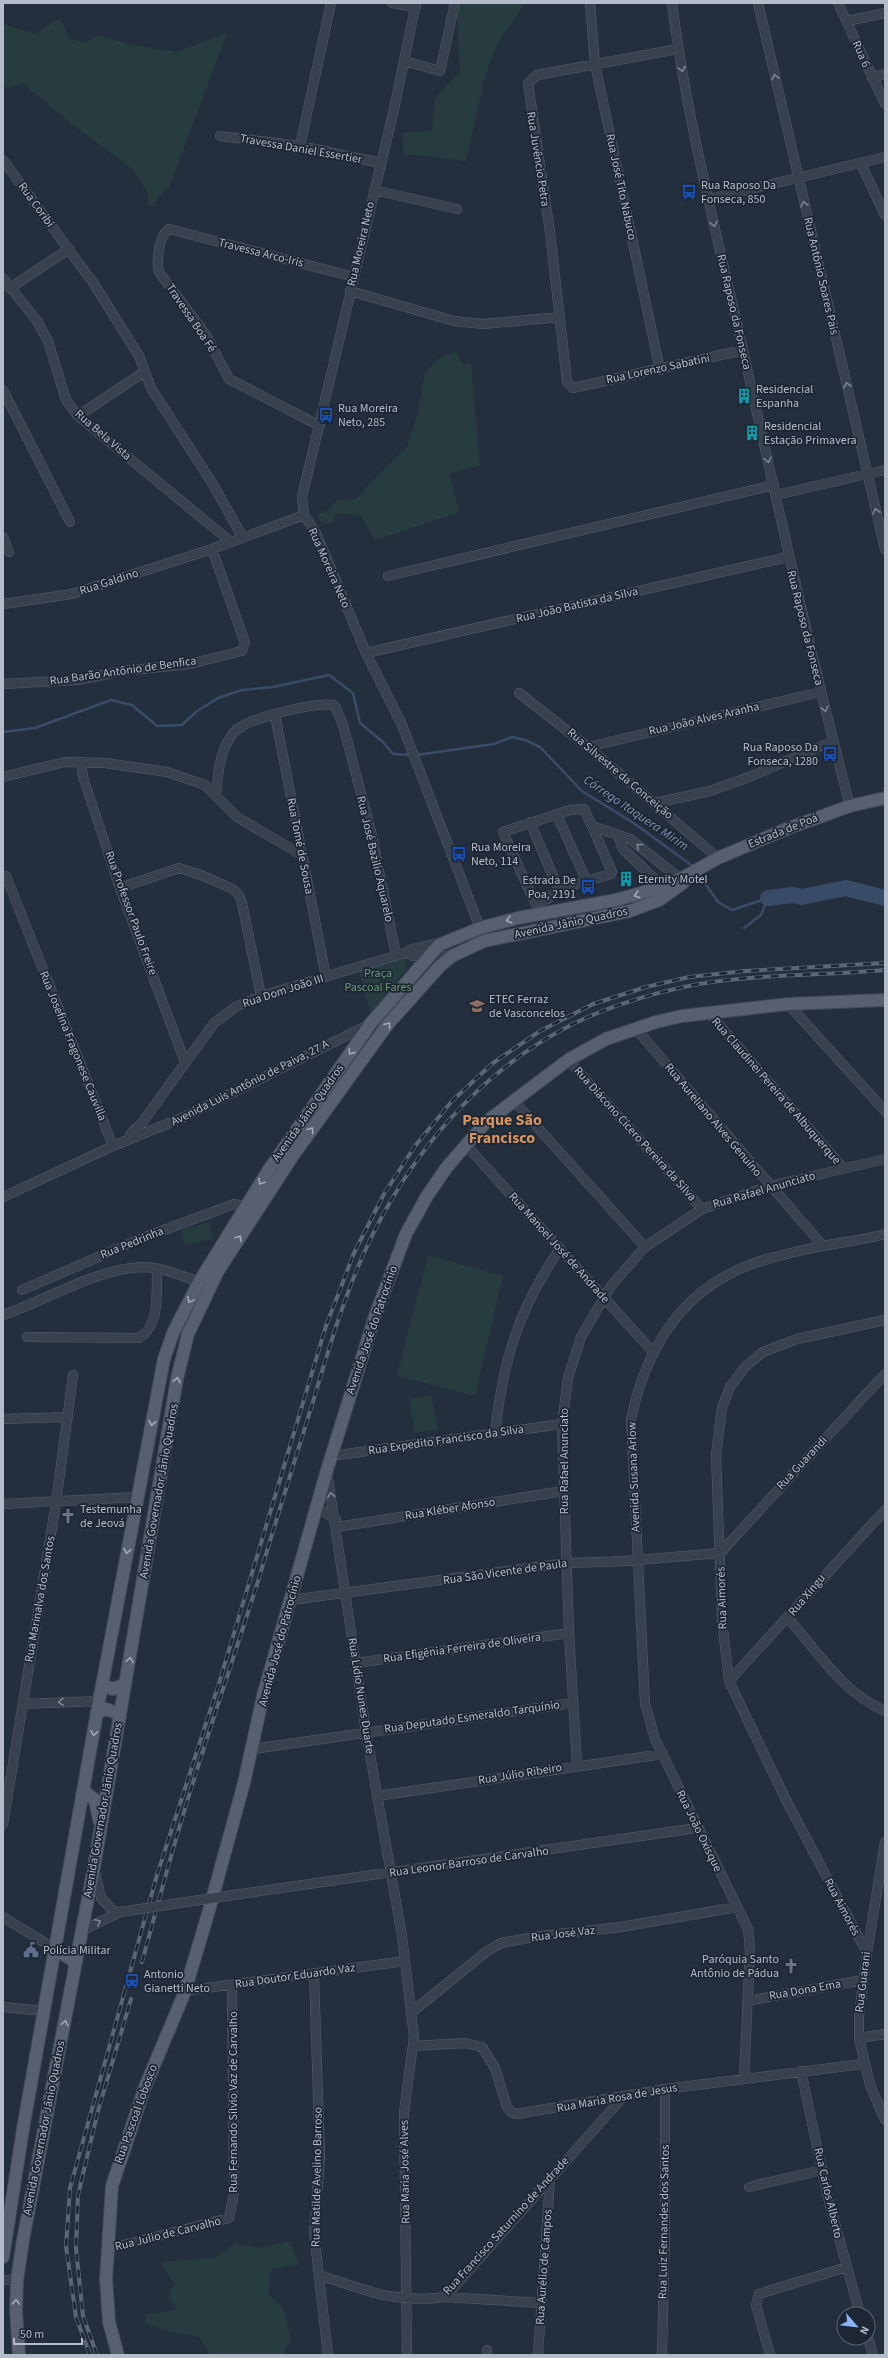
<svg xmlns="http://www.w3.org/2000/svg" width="888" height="2358" font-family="'Source Sans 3',sans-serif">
  <rect width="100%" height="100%" fill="#242f3e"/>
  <path fill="#263c3f" d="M457,3H525L498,42L485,77L466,161L404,154L403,133L432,130L435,98L460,72Z
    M60,18L70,39L86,43L97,35L129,44L175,52L227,33L169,188L159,196L154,207L148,205V193L134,170L77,128L22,83L9,88L3,85V24L35,34Z
    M456,351L463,364L471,363L480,465L449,474L459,512L375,540L361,516L336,513L333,523L322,524L317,515L327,511L337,500L356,499L373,480L407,447L417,415L425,373L440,357Z
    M403,958L406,962L407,968L371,1013L359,971Z
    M209,1222L213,1238L185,1246L181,1230Z
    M428,1255L503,1276L475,1396L397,1376Z
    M431,1395L438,1429L415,1433L409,1399Z
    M290,2241L299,2265L271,2269L268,2294L284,2310L291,2339L282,2355H211L199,2337L166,2331L145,2323L146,2314L177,2310L169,2297L174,2283L160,2262L214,2258L234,2244L261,2248Z"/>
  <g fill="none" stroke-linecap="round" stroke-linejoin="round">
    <path stroke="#394c67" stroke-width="2.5" d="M3,732L35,728L111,700L132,705L157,726L182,725L197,711L218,698L242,690L273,687L329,675L353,693L360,723L383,742L393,754L411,755
      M416,755L494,744L512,737L525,740L540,747L582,791L635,824L694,867
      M698,873L718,902L732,910L768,898L761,915L744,928"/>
    <path stroke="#394c67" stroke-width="16" d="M768,898L793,895L802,897L846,888L885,898"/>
    <defs>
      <path id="minor" d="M392,3L416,7
        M416,3L394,109L302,497L304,515L316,533L366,653L402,725L480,928
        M590,3L595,64L660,370
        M672,3C687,122 718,239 744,355C778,506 811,657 850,806
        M758,3L885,549
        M838,3L885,104
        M847,21L885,13
        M678,49L537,75L528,83L550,232L567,382L573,388L743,350
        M404,61L440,71L455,3
        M872,78L885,74
        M220,136L300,146L381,163
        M300,146L331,3
        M3,160L94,284L139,356L151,388L214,486L243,538
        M861,164L885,215
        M374,190L457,209
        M709,199L885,157
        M3,278L37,321L48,341L66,400L78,416L231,542
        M10,288L69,249
        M350,291L454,321L483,324L560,317
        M3,390L70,522
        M78,416L144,372
        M320,426L229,379L206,335L159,272C156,263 159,234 169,229L354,277
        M776,495L885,470
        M3,537L9,552
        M388,576L774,485
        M3,604L72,594L212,549L304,515
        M366,653L788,557
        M3,684L78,680L122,671L190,664L242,651L245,642L243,637L212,549
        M519,693L588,747L718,858
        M275,715L326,977
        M588,747L821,692
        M81,762L83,777L120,888L185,1062
        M3,777L65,762L105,763L167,772L205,785L237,817L302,855
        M216,794C218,776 219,754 230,738C232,734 237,729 241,727C252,718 325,699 335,706L343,725L371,831L396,955
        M655,803L710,791L749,777L833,741
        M557,815L587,882
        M530,822L559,890
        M592,826L612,872L611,874L562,888L547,899L535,903L503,832L570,810L584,809L592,826L630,839L679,878
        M618,835L623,849L662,886
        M6,876L113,1146
        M120,888L179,868L201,875L233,889L239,895L242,903L261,996
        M405,953L412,956H452
        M788,1004L885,1111
        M709,1013L843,1168
        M636,1029L823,1246
        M568,1060L702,1209
        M513,1100L645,1247
        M128,1140L132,1132L142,1123L214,1023L237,1006L261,996L405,953L412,949L442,942
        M465,1144L653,1352
        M3,1197L113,1146L184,1117L370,1024
        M22,1290L140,1239L234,1204L245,1206
        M3,1315C45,1301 98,1268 143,1267C162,1267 182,1276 199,1282
        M27,1337L139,1338C161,1325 156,1291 157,1269
        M3,1419L68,1417
        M495,1433C503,1361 518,1310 559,1250
        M331,1456L562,1424
        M327,1472L366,1732L402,1936L414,2037L404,2112L407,2355
        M3,1504L138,1497
        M317,1508L336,1519
        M337,1527L563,1491
        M720,1553L885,1374
        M291,1600L567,1563L626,1561L720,1553
        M788,1618C816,1650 844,1694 885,1711
        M356,1663L569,1633
        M729,1681L885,1510
        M23,1704L99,1701
        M253,1749L573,1703
        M577,1765L569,1633L562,1424L568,1378L581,1337L611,1286L645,1247L702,1209L770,1186L885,1159
        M377,1796L663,1754
        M3,1824L56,1503L73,1375
        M885,1842L867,1953L859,2016V2038L870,2085L885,2120
        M95,1872L101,1898L115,1913
        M240,1894L697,1828
        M3,1917L55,1949
        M81,1931L120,1912
        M867,1953L786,1800L729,1681L722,1620L716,1455L722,1408L730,1387L745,1367L763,1352L797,1339L885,1320
        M314,1974L320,2158L314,2233L328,2355
        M184,1991L405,1961
        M747,2001L863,1980
        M3,2007L44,2011
        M412,2012L486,1952L501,1943L540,1936L621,1927L737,1907
        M859,2038L885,2034
        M414,2046L465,2043L482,2047L495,2068L507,2107L511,2112L516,2114L665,2089L863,2064
        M801,2071L828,2198L860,2314
        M744,2079L750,1951L748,1929L655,1739L645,1703L631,1419C646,1349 681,1290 752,1264C774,1256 799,1251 822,1246C843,1242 864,1240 885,1234
        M749,2187L822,2170
        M108,2249L229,2218L234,2194L232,1985
        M319,2275C365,2290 395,2304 445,2297L623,2097
        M3,2280H17
        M445,2297L542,2303
        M868,2338L873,2355
        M487,2355V2350
        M538,2355L550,2179
        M662,2355L665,2229V2089
        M770,2355L756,2305L759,2294L847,2267"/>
      <path id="major" d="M102,1685L113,1689L125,1684
        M97,1713L106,1709L116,1713L120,1717
        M84,1791L95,1800L99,1820
        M55,1949L75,1962
        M3,2257L24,2123L99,1701L164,1359L173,1333L199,1282L268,1171L371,1023L439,945L480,928L518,918L616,900L655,889L686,876L718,858L789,828L850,806L885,798
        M19,2355L16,2311L17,2280L23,2240L94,1867L177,1379L188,1334L218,1271L292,1157L388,1024L440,966L452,956L484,941L630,911L659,900L683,883
        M118,2355L109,2322L106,2279L112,2186L145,2087L184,1994L208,1914L244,1783L263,1696L327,1470L375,1316L406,1234L427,1196L447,1167L486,1122L568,1060L606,1039L656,1022L682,1016L788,1004L885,1000"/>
    </defs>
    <use href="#minor" stroke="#565f6c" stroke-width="10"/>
    <use href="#major" stroke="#414a57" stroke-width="14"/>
    <use href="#minor" stroke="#38414e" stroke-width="9"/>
    <use href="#major" stroke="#56606e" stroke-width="12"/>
    <defs>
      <path id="rail" d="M142,1962C158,1904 173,1846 191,1789C213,1718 237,1648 259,1578C276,1520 294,1463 312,1405C327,1355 342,1303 363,1255C407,1157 477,1072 573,1024C615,1003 673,987 719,981C774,974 830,975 885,970
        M90,2355L76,2317L66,2246L70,2188L157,1875L220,1680L326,1326L354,1253L384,1194L415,1146L452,1101L493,1063L540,1031L593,1004L646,987L689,977L745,971L885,963
        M97,2355L83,2316L76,2249L78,2195L98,2111L131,1999"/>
    </defs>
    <use href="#rail" stroke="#5a6575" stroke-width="4"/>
    <use href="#rail" stroke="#1d2633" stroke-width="2.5" stroke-dasharray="8" stroke-linecap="butt"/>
    <defs>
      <path id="minor-bridge" d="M120,1912L240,1894"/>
    </defs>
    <use href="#minor-bridge" stroke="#565f6c" stroke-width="10" stroke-linecap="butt"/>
    <use href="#minor-bridge" stroke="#38414e" stroke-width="9"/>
  </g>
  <defs><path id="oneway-chevron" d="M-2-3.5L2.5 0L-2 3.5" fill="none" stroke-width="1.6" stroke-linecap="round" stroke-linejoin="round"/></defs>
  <g stroke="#7c8592">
    <use href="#oneway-chevron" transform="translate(682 69) rotate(78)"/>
    <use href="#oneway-chevron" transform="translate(775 77) rotate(-103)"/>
    <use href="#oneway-chevron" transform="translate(804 204) rotate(-103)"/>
    <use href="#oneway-chevron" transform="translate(714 224) rotate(77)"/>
    <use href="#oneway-chevron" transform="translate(847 385) rotate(-103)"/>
    <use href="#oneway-chevron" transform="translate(768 460) rotate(77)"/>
    <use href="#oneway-chevron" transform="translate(876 511) rotate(-103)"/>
    <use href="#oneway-chevron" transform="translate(825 709) rotate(76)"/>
    <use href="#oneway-chevron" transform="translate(639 846) rotate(-141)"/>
    <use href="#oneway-chevron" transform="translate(331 1495) rotate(-100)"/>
    <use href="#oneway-chevron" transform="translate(61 1702) rotate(177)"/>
    <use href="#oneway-chevron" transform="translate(98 1922) rotate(-28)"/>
  </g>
  <g stroke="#a1aab7">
    <use href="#oneway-chevron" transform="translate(637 895) rotate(164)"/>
    <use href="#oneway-chevron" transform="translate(509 920) rotate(165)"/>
    <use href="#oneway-chevron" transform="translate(388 1025) rotate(-53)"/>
    <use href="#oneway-chevron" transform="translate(351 1052) rotate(125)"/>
    <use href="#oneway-chevron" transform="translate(311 1130) rotate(-54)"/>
    <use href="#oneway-chevron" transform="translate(261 1182) rotate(124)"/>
    <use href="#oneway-chevron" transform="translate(239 1238) rotate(-57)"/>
    <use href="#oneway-chevron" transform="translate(190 1300) rotate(118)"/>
    <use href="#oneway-chevron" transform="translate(177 1380) rotate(-80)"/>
    <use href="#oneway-chevron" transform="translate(152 1423) rotate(101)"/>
    <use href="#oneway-chevron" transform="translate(127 1551) rotate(101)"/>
    <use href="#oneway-chevron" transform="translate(130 1660) rotate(-80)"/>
    <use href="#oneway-chevron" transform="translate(94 1733) rotate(99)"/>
    <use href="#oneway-chevron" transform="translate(65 2023) rotate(-79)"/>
    <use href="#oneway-chevron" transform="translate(16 2302) rotate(-88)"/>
  </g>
  <defs>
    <symbol id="bus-bare" viewBox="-9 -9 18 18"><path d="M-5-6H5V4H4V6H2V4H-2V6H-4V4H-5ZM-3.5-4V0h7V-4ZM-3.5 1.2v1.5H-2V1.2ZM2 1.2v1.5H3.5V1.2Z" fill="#1a4fb4" stroke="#1d2633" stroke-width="2.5" paint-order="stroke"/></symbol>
    <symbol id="building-bare" viewBox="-9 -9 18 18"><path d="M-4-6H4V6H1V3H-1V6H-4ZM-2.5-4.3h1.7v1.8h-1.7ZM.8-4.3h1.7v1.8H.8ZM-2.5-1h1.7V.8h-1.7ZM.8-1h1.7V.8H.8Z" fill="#0f9aa8" stroke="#1d2633" stroke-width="2.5" paint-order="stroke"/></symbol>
    <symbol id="university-bare" viewBox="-9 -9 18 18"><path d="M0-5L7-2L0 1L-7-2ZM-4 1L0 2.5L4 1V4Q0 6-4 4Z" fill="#8d6e63" stroke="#1d2633" stroke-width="2.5" paint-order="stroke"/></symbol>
    <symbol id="church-bare" viewBox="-9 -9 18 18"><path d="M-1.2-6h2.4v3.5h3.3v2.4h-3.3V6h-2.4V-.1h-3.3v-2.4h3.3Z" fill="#6b7280" stroke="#1d2633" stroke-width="2.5" paint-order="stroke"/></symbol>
    <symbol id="civic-bare" viewBox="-9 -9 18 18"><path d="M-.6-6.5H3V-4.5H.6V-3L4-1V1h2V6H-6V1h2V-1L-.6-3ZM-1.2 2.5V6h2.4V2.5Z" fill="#5c6f8a" stroke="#1d2633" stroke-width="2.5" paint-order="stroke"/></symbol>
    <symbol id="station-bare" viewBox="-9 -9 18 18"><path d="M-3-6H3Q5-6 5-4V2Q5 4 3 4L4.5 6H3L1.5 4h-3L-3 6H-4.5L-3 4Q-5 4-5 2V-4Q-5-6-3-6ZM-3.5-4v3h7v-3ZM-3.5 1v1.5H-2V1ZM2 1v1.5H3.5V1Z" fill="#1a4fb4" stroke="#1d2633" stroke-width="2.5" paint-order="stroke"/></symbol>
  </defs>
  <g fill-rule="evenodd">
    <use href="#bus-bare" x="678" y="181" width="22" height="22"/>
    <use href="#building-bare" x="733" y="385" width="22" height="22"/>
    <use href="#bus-bare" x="315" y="404" width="22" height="22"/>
    <use href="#building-bare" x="741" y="422" width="22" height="22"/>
    <use href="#bus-bare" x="819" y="743" width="22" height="22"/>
    <use href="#bus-bare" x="448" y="843" width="22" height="22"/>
    <use href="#building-bare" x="615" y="868" width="22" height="22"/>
    <use href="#bus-bare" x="577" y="876" width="22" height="22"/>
    <use href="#university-bare" x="466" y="995" width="22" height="22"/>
    <use href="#church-bare" x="57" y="1505" width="22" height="22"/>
    <use href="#civic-bare" x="20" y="1939" width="22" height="22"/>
    <use href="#church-bare" x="780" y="1955" width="22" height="22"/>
    <use href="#station-bare" x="121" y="1970" width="22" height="22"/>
  </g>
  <g text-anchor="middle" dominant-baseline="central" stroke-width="3.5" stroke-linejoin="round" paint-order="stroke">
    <g font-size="12" fill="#b4bcc9" stroke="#1d2633">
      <text transform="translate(861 54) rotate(66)">Rua 6</text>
      <text transform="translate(301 149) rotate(10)">Travessa Daniel Essertier</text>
      <text transform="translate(538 159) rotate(81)">Rua Juvêncio Petra</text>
      <text transform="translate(621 187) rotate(78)">Rua José Tito Nabuco</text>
      <text transform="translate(36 205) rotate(54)">Rua Coribi</text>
      <text transform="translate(361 244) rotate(-77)">Rua Moreira Neto</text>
      <text transform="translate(261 253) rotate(14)">Travessa Arco-Iris</text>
      <text transform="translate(821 276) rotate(77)">Rua Antônio Soares Pais</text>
      <text transform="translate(734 312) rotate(77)">Rua Raposo da Fonseca</text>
      <text transform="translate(191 318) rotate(56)">Travessa Boa Fé</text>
      <text transform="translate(658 369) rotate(-12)">Rua Lorenzo Sabatini</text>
      <text transform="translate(103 435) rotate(41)">Rua Bela Vista</text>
      <text transform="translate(329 568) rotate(66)">Rua Moreira Neto</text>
      <text transform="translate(109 582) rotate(-18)">Rua Galdino</text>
      <text transform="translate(577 605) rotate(-13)">Rua João Batista da Silva</text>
      <text transform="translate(805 628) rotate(76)">Rua Raposo da Fonseca</text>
      <text transform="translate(123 671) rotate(-8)">Rua Barão Antônio de Benfica</text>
      <text transform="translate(704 719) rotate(-13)">Rua João Alves Aranha</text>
      <text transform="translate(620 774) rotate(40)">Rua Silvestre da Conceição</text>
      <text transform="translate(783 831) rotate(-22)">Estrada de Poá</text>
      <text transform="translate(300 846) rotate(79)">Rua Tomé de Sousa</text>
      <text transform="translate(375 859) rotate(77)">Rua José Bazilio Aquarelo</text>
      <text transform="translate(131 913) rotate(70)">Rua Professor Paulo Freire</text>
      <text transform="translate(571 923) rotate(-12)">Avenida Jânio Quadros</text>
      <text transform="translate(283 991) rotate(-18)">Rua Dom João III</text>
      <text transform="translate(73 1046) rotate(68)">Rua Josefina Fragonese Cauvilla</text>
      <text transform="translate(250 1083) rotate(-27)">Avenida Luis Antônio de Paiva, 27 A</text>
      <text transform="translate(776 1091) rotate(49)">Rua Claudinei Pereira de Albuquerque</text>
      <text transform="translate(308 1113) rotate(-55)">Avenida Jânio Quadros</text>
      <text transform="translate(713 1120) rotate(50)">Rua Aureliano Alves Genuíno</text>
      <text transform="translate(635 1134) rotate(48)">Rua Diácono Cícero Pereira da Silva</text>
      <text transform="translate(764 1190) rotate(-16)">Rua Rafael Anunciato</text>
      <text transform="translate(132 1243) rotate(-22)">Rua Pedrinha</text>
      <text transform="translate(559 1248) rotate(48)">Rua Manoel José de Andrade</text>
      <text transform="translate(372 1330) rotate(-71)">Avenida José do Patrocínio</text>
      <text transform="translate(446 1440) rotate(-8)">Rua Expedito Francisco da Silva</text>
      <text transform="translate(564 1461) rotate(-90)">Rua Rafael Anunciato</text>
      <text transform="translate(802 1463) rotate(-47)">Rua Guarandi</text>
      <text transform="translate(634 1477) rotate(-92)">Avenida Susana Arlow</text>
      <text transform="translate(159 1491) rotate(-80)">Avenida Governador Jânio Quadros</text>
      <text transform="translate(450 1509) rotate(-9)">Rua Kléber Afonso</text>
      <text transform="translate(505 1572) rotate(-8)">Rua São Vicente de Paula</text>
      <text transform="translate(807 1595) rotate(-50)">Rua Xingu</text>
      <text transform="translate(722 1598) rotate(-92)">Rua Aimorés</text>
      <text transform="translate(40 1599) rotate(-80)">Rua Marinalva dos Santos</text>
      <text transform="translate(280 1641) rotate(-75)">Avenida José do Patrocínio</text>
      <text transform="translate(462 1648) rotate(-8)">Rua Efigênia Ferreira de Oliveira</text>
      <text transform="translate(361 1696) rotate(81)">Rua Lídio Nunes Duarte</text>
      <text transform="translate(472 1717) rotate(-8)">Rua Deputado Esmeraldo Tarquínio</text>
      <text transform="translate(520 1774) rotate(-9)">Rua Júlio Ribeiro</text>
      <text transform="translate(103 1810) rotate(-80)">Avenida Governador Jânio Quadros</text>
      <text transform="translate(699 1831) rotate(64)">Rua João Oxisque</text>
      <text transform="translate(469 1862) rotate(-8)">Rua Leonor Barroso de Carvalho</text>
      <text transform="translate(842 1907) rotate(62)">Rua Aimorés</text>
      <text transform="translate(563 1934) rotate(-7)">Rua José Vaz</text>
      <text transform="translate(295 1976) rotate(-8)">Rua Doutor Eduardo Vaz</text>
      <text transform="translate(863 1982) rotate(-83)">Rua Guarani</text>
      <text transform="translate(805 1990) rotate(-10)">Rua Dona Ema</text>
      <text transform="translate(617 2098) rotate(-10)">Rua Maria Rosa de Jesus</text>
      <text transform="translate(233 2102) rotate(-90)">Rua Fernando Sílvio Vaz de Carvalho</text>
      <text transform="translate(136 2114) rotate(-70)">Rua Pascoal Lobosco</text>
      <text transform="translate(44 2128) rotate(-79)">Avenida Governador Jânio Quadros</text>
      <text transform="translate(405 2172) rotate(-91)">Rua Maria José Alves</text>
      <text transform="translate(317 2177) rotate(-89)">Rua Matilde Avelino Barroso</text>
      <text transform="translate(828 2193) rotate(77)">Rua Carlos Alberto</text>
      <text transform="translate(664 2222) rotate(-89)">Rua Luiz Fernandes dos Santos</text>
      <text transform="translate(506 2226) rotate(-48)">Rua Francisco Saturnino de Andrade</text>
      <text transform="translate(168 2234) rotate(-14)">Rua Julio de Carvalho</text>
      <text transform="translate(544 2267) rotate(-86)">Rua Aurélio de Campos</text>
    </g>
    <g font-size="12" fill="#b4bcc9" stroke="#1d2633" text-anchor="start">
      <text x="701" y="185">Rua Raposo Da<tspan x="701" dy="14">Fonseca, 850</tspan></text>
      <text x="756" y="389">Residencial<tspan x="756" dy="14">Espanha</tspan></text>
      <text x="338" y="408">Rua Moreira<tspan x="338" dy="14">Neto, 285</tspan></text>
      <text x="764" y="426">Residencial<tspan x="764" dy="14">Estação Primavera</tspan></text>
      <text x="818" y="747" text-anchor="end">Rua Raposo Da<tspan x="818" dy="14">Fonseca, 1280</tspan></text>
      <text x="471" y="847">Rua Moreira<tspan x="471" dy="14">Neto, 114</tspan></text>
      <text x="638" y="879">Eternity Motel</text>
      <text x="576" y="880" text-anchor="end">Estrada De<tspan x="576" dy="14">Poa, 2191</tspan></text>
      <text x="489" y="999">ETEC Ferraz<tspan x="489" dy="14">de Vasconcelos</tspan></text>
      <text x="80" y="1509">Testemunha<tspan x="80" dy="14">de Jeová</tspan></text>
      <text x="43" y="1950">Polícia Militar</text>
      <text x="779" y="1959" text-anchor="end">Paróquia Santo<tspan x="779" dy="14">Antônio de Pádua</tspan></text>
      <text x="144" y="1974">Antonio<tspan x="144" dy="14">Gianetti Neto</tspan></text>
    </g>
    <g font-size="12" fill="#6b9a76" stroke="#1d2633">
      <text x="378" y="973">Praça<tspan x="378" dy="14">Pascoal Fares</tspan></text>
    </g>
    <g font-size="13" font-style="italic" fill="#7c92b1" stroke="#1d2633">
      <text transform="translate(636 813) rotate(34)">Córrego Itaquera Mirim</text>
    </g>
    <g font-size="16" font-weight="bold" fill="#d59563" stroke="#1d2633">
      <text x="502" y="1120">Parque São<tspan x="502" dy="18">Francisco</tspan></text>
    </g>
  </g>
  <rect width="888" height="2358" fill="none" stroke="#b4bcc9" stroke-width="8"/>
  <g transform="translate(856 2326) rotate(118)"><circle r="19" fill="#1d2633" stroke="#59626f"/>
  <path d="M0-3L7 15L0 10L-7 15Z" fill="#8ab4f8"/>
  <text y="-6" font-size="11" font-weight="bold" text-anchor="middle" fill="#b4bcc9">N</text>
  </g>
  <path d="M14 2338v6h68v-6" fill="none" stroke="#b4bcc9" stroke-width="2"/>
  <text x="20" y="2338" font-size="12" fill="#b4bcc9" stroke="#1d2633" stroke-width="3" paint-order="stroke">50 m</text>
</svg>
